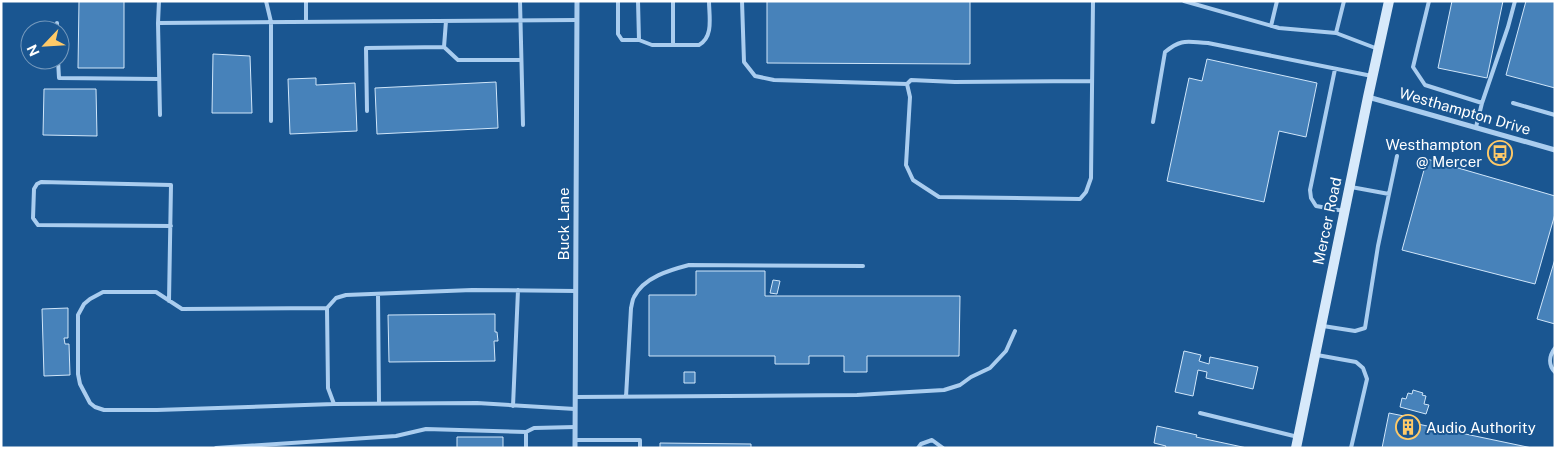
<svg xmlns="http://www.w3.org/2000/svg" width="1556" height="449" font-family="'Public Sans',sans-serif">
  <rect width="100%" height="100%" fill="#1a5691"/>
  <path fill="#4782ba" stroke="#d0e6fa" d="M79,1H124V68H78Z
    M767,1H970V64L767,63Z
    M1452,1H1503L1487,78L1438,68Z
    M1526,1H1555V88L1506,75Z
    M213,54L250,56L252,113H212Z
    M1207,59L1317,83L1306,137L1279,131L1264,202L1167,181L1189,78L1202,81Z
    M316,78V85L355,83L357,131L290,134L288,79Z
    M496,82L498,128L377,134L375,88Z
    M44,89H96L97,136L43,135Z
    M1427,159L1555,196V214L1535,284L1402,250Z
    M1555,259V324L1537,319Z
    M696,271H765V296H960L959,356H867V372H844V356H809V364H775V356H649V295H696Z
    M773,280L780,281L777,294L770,293Z
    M68,308V338H64L65,344H69L70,375L44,376L42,309Z
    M495,314V332H497L498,341H494L495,361L389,362L388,315Z
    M1184,351L1201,355L1199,361L1209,364L1210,357L1258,367L1253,389L1206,378L1207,372L1198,370L1193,396L1175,392Z
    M684,372H695V383H684Z
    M1413,390L1423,393L1422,395L1426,396L1424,404L1429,405L1426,414L1400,407L1402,398L1406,399L1408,393L1412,394Z
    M1389,413L1414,418L1413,423L1532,448H1382Z
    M1157,426L1197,435L1196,437L1247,448H1165L1166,446L1154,443Z
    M457,437H503V448H457Z
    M660,443L751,444V448H660Z"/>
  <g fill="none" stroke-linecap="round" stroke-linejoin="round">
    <path stroke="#aacdef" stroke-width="4" d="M159,1L158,23L160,115
      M266,1L271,22V121
      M306,1V22
      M520,1L523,125
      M618,1V34L622,40H639
      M638,1L639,40L652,45H699C714,37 709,16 709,1
      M742,1L744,62L755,76L774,80L907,84L910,97L906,165L913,180L939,197L1080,199L1086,192L1091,178L1093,1
      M1184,1L1279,28L1336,33
      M1344,1L1336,33L1378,49
      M1429,1L1413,67L1425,85L1482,103L1508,27L1515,1
      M57,23V30
      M158,23L577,20
      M1271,26L1277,1
      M673,45V1
      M444,47L446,21
      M58,60L59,78L159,79
      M1335,69L1310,190L1311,198L1316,206L1344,211
      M907,84L911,80L955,82L1091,81
      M1513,103L1555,115
      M367,111L366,48L444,47L458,60H521
      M1153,122L1165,52C1182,38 1187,42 1208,43L1372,76
      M1476,127L1482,103
      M1351,187L1389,194
      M378,294L379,403
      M169,301L171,185L41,182L37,184L34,189L33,218L38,225L171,226
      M327,308L182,309L156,292H103L90,299L84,304L78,315V374L80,384L90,403L95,407L104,410H157L334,404
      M1323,326L1355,331L1365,328L1378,246L1397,156
      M1555,348C1549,356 1548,365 1555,372
      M1317,355L1356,362L1363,368L1367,379L1351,448
      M575,397L857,395L944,390L960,385L971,377L990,368L1006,351L1015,331
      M626,397L631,308C632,305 632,300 634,297C644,277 670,270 689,265L863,266
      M513,406L518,290
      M575,409L477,403L334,404L328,388L327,308L336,298L346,295L472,290L576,291
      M1200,413L1298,437
      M575,440H640V448
      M216,448L396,436L426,429L526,432
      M526,448V432L534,428L575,427
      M918,448L921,444L932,440L943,448"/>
    <path stroke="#aacdef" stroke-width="5" d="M1368,97L1555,150
      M575,448L577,1"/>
    <path stroke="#d7e9fa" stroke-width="10" d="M1296,448L1368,97L1389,1"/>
  </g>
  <defs>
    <symbol id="bus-ring" viewBox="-11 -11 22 22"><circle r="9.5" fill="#1a5691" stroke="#ffca68" stroke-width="1.5"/><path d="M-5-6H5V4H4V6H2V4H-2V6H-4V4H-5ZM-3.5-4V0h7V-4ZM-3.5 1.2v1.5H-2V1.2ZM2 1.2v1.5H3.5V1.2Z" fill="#ffca68"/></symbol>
    <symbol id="building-ring" viewBox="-11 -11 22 22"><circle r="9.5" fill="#1a5691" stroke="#ffca68" stroke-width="1.5"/><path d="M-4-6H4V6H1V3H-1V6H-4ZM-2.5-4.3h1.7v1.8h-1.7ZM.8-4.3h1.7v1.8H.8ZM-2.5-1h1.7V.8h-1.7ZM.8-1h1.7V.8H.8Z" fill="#ffca68"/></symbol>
  </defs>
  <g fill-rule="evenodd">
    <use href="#bus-ring" x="1486" y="139" width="28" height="28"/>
    <use href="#building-ring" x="1394" y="413" width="28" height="28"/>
  </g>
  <g text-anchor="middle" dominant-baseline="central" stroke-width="4" stroke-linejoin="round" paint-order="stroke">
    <g font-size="15" fill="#fff" stroke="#1a5691">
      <text transform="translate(1465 111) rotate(16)">Westhampton Drive</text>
      <text transform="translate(1327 221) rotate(-78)">Mercer Road</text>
      <text transform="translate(563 224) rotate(-90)">Buck Lane</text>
    </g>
    <g font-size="15" fill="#fff" stroke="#1a5691" text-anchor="end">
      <text x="1482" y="144">Westhampton<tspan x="1482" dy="17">@ Mercer</tspan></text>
      <text x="1426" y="427" text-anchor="start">Audio Authority</text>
    </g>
  </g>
  <rect width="1556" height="449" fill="none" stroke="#ffffff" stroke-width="5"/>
  <g transform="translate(45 45) rotate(245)"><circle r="24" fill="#1a5691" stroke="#769abd"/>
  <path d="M0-4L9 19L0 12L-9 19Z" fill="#ffca68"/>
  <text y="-8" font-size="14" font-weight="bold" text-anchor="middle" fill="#ffffff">N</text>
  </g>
</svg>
